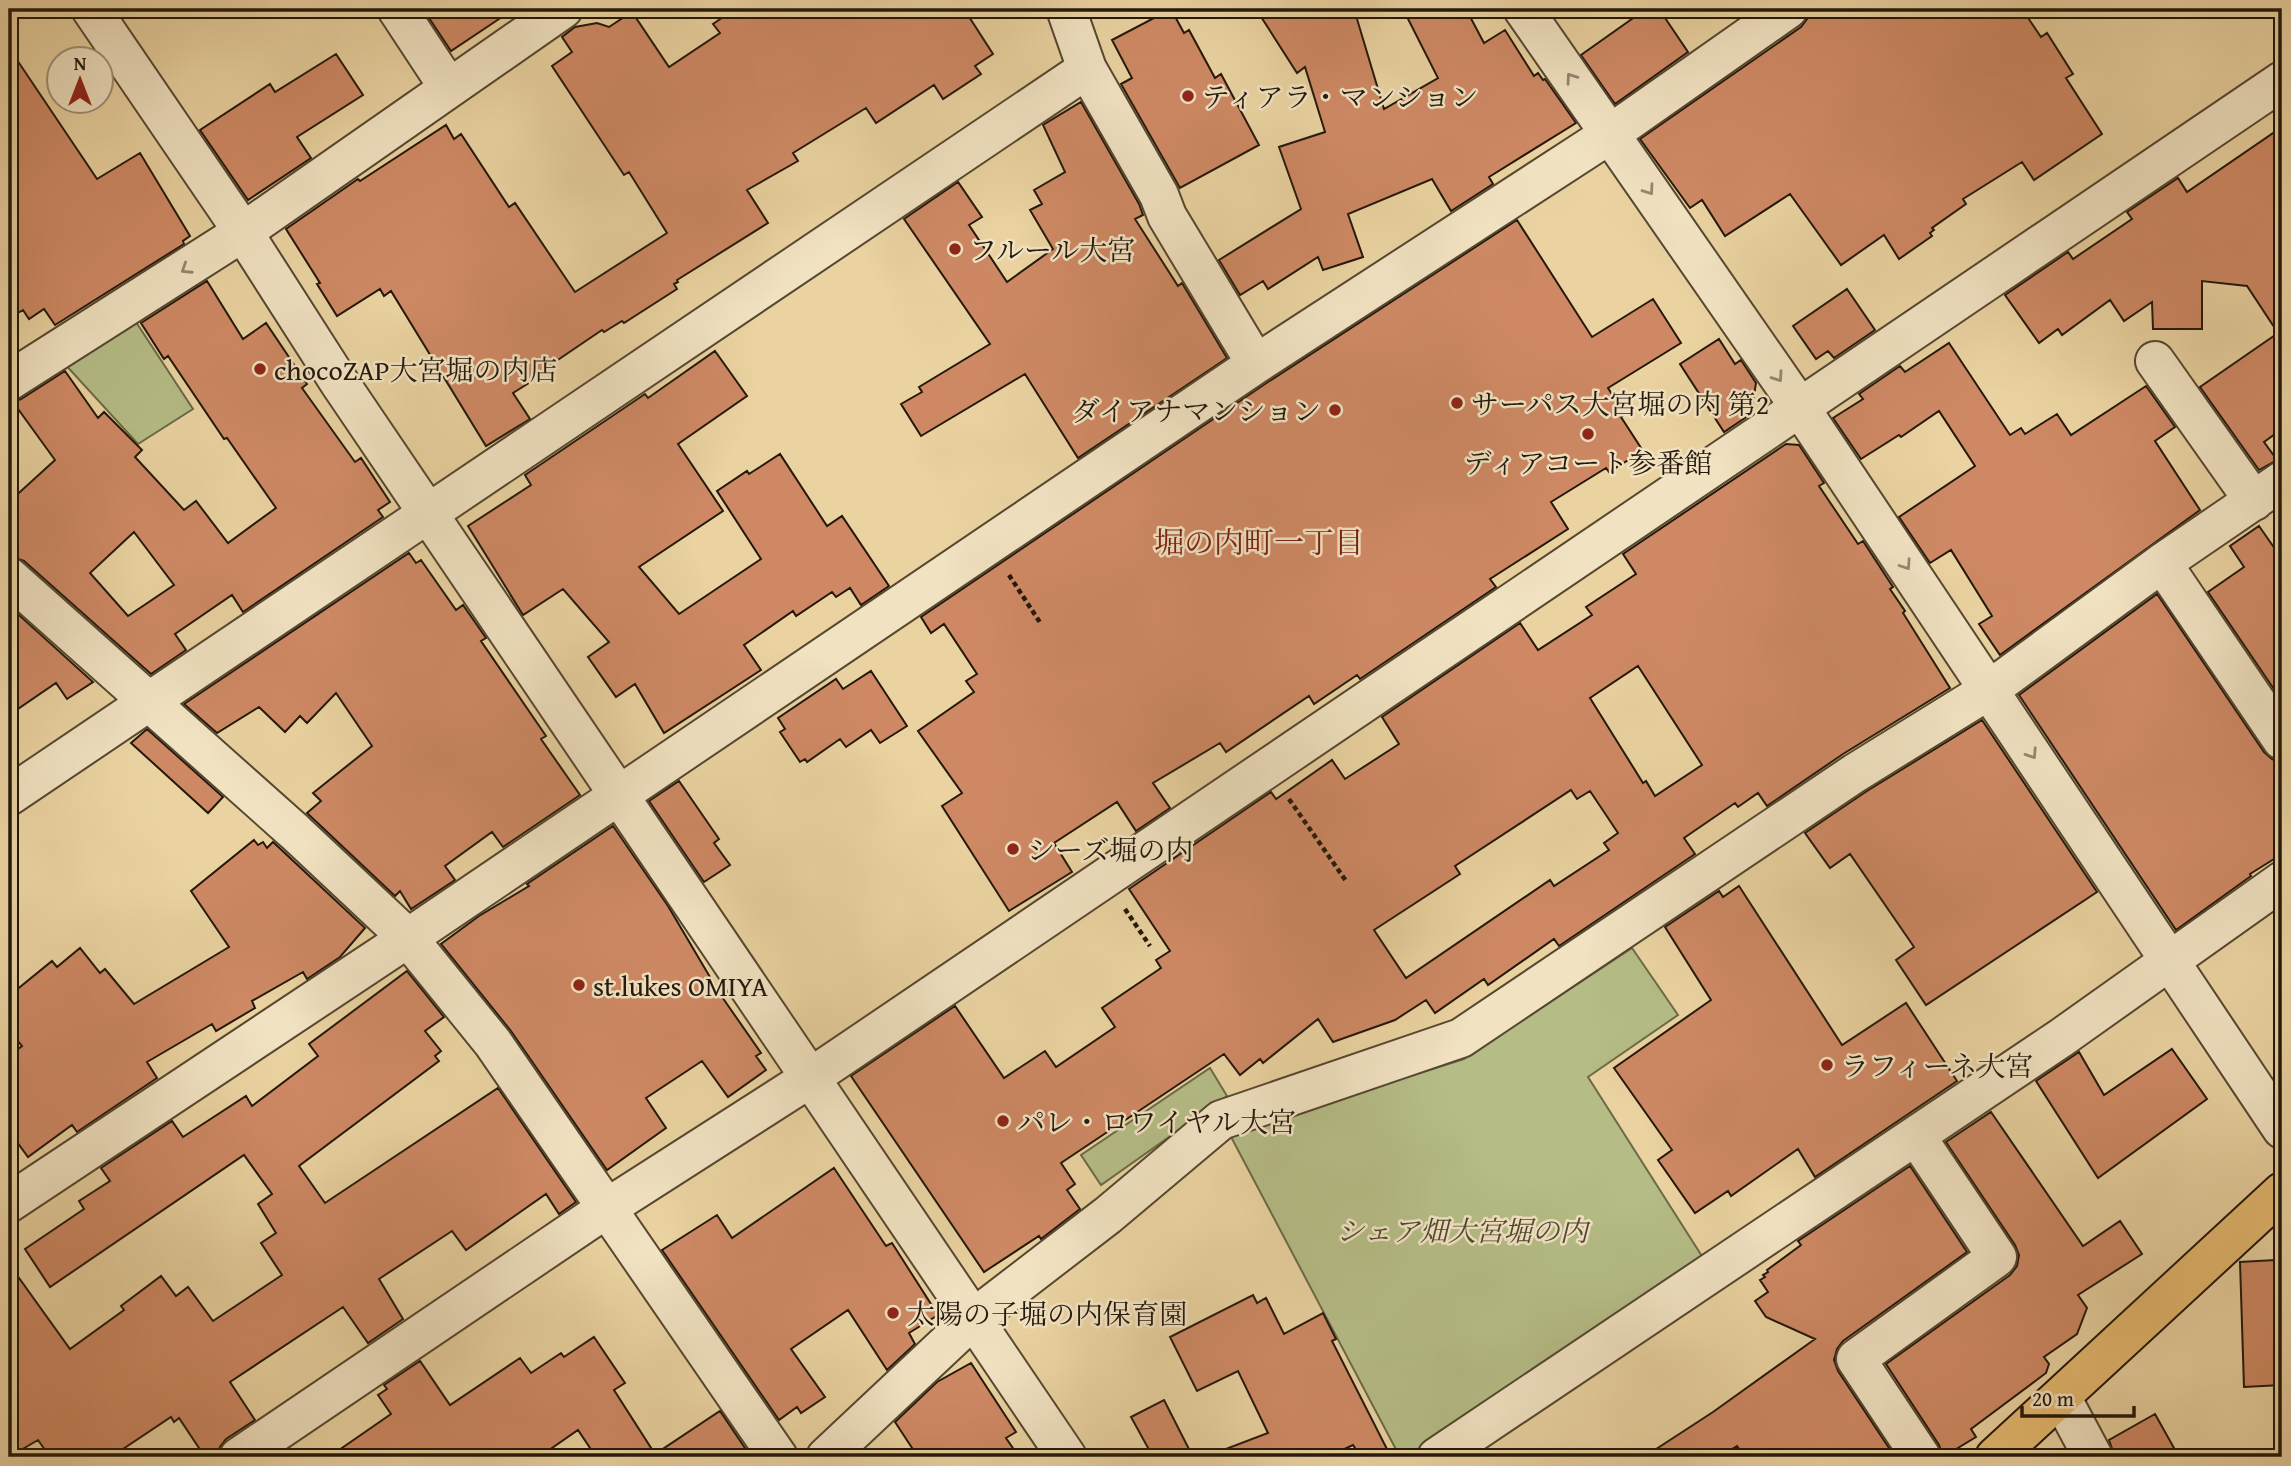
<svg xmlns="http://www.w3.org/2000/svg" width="2291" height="1466" font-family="'Gentium Book Plus','Noto Serif JP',serif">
  <rect width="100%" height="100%" fill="#ead3a1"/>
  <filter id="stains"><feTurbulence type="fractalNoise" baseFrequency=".00286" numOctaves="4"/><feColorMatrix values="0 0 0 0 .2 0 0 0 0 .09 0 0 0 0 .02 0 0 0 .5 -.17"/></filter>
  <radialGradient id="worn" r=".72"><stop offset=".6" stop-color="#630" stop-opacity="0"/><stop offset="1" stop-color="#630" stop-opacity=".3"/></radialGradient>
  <path fill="#b5bc86" stroke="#6c6a48" stroke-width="2" d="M132,316L193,409L138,444L62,361Z
    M1632,948L1678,1015L1588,1077L1705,1261L1411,1457H1400L1229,1133L1464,1059Z
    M1210,1068L1227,1096L1101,1185L1081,1155Z"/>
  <path fill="#ce8964" stroke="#23180b" stroke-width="2" fill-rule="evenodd" d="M423,9H514L451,51Z
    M735,9H964L993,54L975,66L981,74L943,99L934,85L876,123L866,108L793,153L798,161L747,190L768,223L677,280L678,282L674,284L677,289L624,323L622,321L604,332L602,330L546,368L548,371L513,393L530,419L486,446L391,291L384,296L380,289L337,316L317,284L320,283L286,229L358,179L360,181L446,125L454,139L461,134L509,207L515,203L575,292L667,233L629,172L624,175L552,66L572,52L562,37L575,27L597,23L609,27L632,12L669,67L720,33L713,24Z
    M1171,9L1184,33L1189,30L1215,78L1221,74L1259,145L1180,188L1121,84L1132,78L1112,40Z
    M1256,9H1354L1384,109L1438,78L1403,9H1466L1484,43L1505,30L1534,76L1538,73L1543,80L1545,79L1576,123L1489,177L1493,184L1451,211L1432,179L1348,214L1363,257L1323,270L1318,257L1268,289L1263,281L1240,295L1219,260L1301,209L1279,147L1325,132L1305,67L1297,73Z
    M1646,9H1659L1688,52L1615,104L1581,55Z
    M1811,9H2022L2041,37L2047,33L2073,74L2066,78L2102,134L2034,180L2022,162L1963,199L1966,204L1932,228L1934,230L1930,233L1932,236L1899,259L1884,235L1841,265L1790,194L1725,236L1702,200L1690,208L1640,139L1801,27L1807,19Z
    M9,48L97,179L140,153L190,236L183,241L184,244L55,325L44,309L29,319L23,310L9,318Z
    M336,54L363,95L297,137L311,158L248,200L200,130L270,84L275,92Z
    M1081,102L1139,204L1143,215L1135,219L1178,286L1182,283L1227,358L1078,458L1025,374L921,436L901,404L922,392L919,387L990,344L904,219L958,182L982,217L969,225L1007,282L1053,249L1030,210L1042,204L1034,190L1065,172L1043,125Z
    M2282,127V429L2264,442L2277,460L2259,470L2200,387L2278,333L2247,286L2202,281V329H2153L2152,302L2124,321L2110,300L2062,335L2058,329L2039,343L2005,295L2068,252L2073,259L2132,219L2127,212L2178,178L2187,192Z
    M1517,220L1592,337L1653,299L1681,343L1608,388L1625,414L1621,417L1643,451L1609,472L1606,468L1551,502L1568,529L1490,579L1496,587L1360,679L1357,675L1314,704L1309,696L1226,752L1220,743L1153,783L1170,808L1136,831L1117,802L1054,843L1072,872L1009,911L942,806L962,793L918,731L974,692L966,681L977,674L944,624L931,633L921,617L1268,382Z
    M207,281L243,339L266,323L307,384L302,388L355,462L361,458L390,502L378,510L383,517L243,612L232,595L175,634L186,650L151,674L24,561L9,556V502L55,460L13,402L21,399L65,371L98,418L104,412L142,450L135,457L184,510L196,501L228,543L276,508L227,438L224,439L168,356L164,359L141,323ZM134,532L174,585L128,616L90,573Z
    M1847,289L1875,330L1834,358L1828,351L1816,359L1793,326Z
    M1719,339L1735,364L1741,360L1756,383L1751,414L1724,432L1680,364Z
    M1949,343L2010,435L2021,428L2025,434L2057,414L2071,435L2146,386L2175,427L2155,441L2200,510L2000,655L1979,624L1992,616L1951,550L1930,563L1899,517L1975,466L1939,411L1901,437L1899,435L1861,459L1833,418L1863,399L1859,394L1900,366L1905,372Z
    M715,351L747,396L678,444L723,511L639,567L679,614L761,559L717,491L747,471L749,474L780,454L827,526L842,516L889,586L861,605L850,588L836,597L832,592L796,616L793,611L744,645L761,670L664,733L635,684L616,697L588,657L609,642L563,589L523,615L468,526L531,485L525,475L645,394L648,398Z
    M1786,444L1799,445L1824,483L1819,486L1858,544L1863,541L1893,587L1890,589L1905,611L1903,613L1950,688L1843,754L1767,806L1758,793L1738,807L1735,803L1684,838L1695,854L1559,946L1554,939L1488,985L1484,979L1435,1013L1426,1000L1395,1020L1333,1042L1318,1019L1263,1063L1260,1059L1240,1075L1224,1054L1061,1163L1075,1184L1067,1190L1080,1209L1041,1239L1039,1236L984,1272L851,1076L955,1006L1004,1078L1045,1051L1056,1067L1115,1027L1102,1008L1161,968L1156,960L1170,951L1129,889L1271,792L1276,799L1332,760L1345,779L1399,744L1382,717L1520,623L1538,650L1592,615L1586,607L1636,574L1623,554ZM1638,666L1702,765L1655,796L1646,781L1643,783L1590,698ZM1571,790L1577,799L1590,791L1618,833L1604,843L1609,850L1554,886L1550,880L1406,978L1374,930L1460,874L1455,866Z
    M2259,526L2282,559V701L2208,592L2244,567L2230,546Z
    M409,553L416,563L421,560L456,610L463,605L486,638L481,641L546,736L541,739L580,795L503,847L492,832L445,866L455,880L411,909L400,891L395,896L307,813L321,801L313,793L372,746L336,693L307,723L300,716L285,732L259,707L217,733L184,704Z
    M2157,594L2264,752L2272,759L2282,762V854L2250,874L2251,876L2176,930L2019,695Z
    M9,606L93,682L67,699L56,683L9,715Z
    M871,671L907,726L880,743L871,730L846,747L840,739L807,762L805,759L800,762L780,732L785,729L778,718L836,679L843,689Z
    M1982,720L2097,892L1926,1005L1896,960L1914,947L1850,854L1830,868L1805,833L1867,791Z
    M147,729L223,797L208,813L131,743Z
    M679,781L719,839L714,843L730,865L704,882L649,801Z
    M613,826L668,906L720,994L761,1053L756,1056L766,1070L728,1097L702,1061L646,1098L666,1128L607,1170L511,1031L441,944L479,916L529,886L527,884Z
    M254,840L258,845L263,842L267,848L273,842L365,928L340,957L307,979L303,972L252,1001L255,1008L216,1031L212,1024L147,1062L157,1078L77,1132L72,1125L28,1157L9,1131V1056L22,1046L9,1030V996L52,961L57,967L80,948L100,973L105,969L134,1004L229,947L191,891Z
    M1739,886L1842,1045L1906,1003L1957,1081L1815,1177L1798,1149L1731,1196L1728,1191L1695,1213L1658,1160L1672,1150L1614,1068L1711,1000L1665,927L1719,891L1723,897Z
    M407,971L444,1017L425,1031L441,1051L435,1056L439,1061L299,1166L325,1203L498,1088L576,1202L559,1214L546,1194L466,1250L452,1231L379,1279L403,1319L368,1343L343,1307L230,1382L255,1420L226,1439L220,1447L217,1457H205L179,1418L174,1422L171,1417L111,1457H50L38,1440L9,1457V1264L70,1349L124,1310L121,1306L161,1276L176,1296L188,1287L213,1321L282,1275L261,1243L276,1233L258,1204L272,1194L244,1155L50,1287L25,1249L84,1209L79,1201L110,1181L101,1168L172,1121L183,1137L246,1096L252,1106L318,1056L309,1044Z
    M2172,1049L2207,1099L2098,1178L2036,1081L2079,1052L2104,1095Z
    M1991,1112L2083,1246L2120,1221L2142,1254L2078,1295L2087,1308L2077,1334L2044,1357L2049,1364L2046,1373L1971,1429L1976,1437L1943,1457L1939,1445L1886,1364L2010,1275L2017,1266L2019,1255L2015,1245L1946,1142Z
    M1910,1166L1967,1252L1843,1341L1837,1349L1834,1360L1838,1371L1895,1457H1745L1737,1446L1719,1457H1644L1713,1412L1815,1339L1766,1317L1755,1301L1768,1292L1760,1280L1765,1277L1763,1275L1768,1272L1767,1270L1801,1245L1798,1241Z
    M834,1168L886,1246L892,1243L938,1315L909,1333L915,1344L887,1370L848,1310L791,1349L825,1397L801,1413L797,1407L779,1420L662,1250L717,1215L732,1238Z
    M2275,1260L2276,1308H2279L2282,1385L2244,1387L2240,1262Z
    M1253,1295L1257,1303L1266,1298L1284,1334L1323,1313L1336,1339L1332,1341L1391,1457H1361L1353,1445L1327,1457H1211L1210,1455L1268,1433L1238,1371L1197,1391L1170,1337Z
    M594,1337L625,1383L614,1390L655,1454L720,1411L751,1457H596L578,1430L539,1457H329L391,1414L378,1395L387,1389L384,1385L420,1361L450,1405L520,1358L531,1373L561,1353L564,1357Z
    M971,1363L1016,1432L1006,1438L1019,1457H918L895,1422L937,1382Z
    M1164,1400L1193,1457H1153L1131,1417Z
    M2155,1414L2179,1457H2115L2109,1440Z"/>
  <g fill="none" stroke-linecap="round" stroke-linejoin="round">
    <defs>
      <path id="minor" d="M91,9L243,232L339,382L1067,1457
        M397,9L449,88
        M1066,9L1087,69L1159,195L1167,216L1256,364
        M1523,9L1801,409L2282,1129
        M2155,361L2254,501
        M9,381L243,232L563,9
        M2162,563L2282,740
        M9,577L295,832L408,938L493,1043L778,1457
        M9,796L1087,69
        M1916,1136L1997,1257L1856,1359L1921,1457
        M9,1203L408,938L1256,364L1610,134L1788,9
        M2061,1397L2093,1457
        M239,1457L607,1208L810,1078L2282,81
        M826,1457L974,1318L1108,1215L1221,1120L1461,1038L1855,773L1989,690L2162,563L2282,481
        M1437,1457L2061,1038L2282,881"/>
      <path id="major" d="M1995,1457L2282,1192"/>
    </defs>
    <use href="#minor" stroke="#554730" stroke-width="42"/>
    <use href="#major" stroke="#23180b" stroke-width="42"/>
    <path stroke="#23180b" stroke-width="4.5" stroke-dasharray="5 3.5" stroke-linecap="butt" d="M1009,575L1041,624
      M1289,799L1346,881
      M1125,909L1150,946"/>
    <use href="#minor" stroke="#f1e2c2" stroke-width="38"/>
    <use href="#major" stroke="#e5ba70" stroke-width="38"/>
  </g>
  <defs><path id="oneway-chevron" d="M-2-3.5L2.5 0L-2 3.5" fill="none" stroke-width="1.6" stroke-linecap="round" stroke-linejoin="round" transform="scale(1.75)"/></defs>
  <g stroke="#948770">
    <use href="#oneway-chevron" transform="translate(1571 78) rotate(-125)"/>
    <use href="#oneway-chevron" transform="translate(1649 190) rotate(55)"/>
    <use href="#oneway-chevron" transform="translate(186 269) rotate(147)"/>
    <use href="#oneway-chevron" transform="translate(1778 377) rotate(55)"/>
    <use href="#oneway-chevron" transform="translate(1906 565) rotate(56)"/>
    <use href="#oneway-chevron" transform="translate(2032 754) rotate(57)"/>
  </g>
  <g fill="#8f2418" stroke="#f1e2c2" stroke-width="2.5">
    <circle cx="1188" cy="96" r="7"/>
    <circle cx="955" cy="249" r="7"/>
    <circle cx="260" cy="369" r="7"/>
    <circle cx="1457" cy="403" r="7"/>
    <circle cx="1335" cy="410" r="7"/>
    <circle cx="1588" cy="434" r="7"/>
    <circle cx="1013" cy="849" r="7"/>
    <circle cx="579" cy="985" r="7"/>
    <circle cx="1827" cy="1065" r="7"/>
    <circle cx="1003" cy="1121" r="7"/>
    <circle cx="893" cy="1313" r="7"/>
  </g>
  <g text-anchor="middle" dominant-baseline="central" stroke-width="5" stroke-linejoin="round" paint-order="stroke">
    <g font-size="28" fill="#23180b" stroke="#f1e2c2" text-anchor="start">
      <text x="1202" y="96">ティアラ・マンション</text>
      <text x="969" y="249">フルール大宮</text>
      <text x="274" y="369">chocoZAP大宮堀の内店</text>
      <text x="1471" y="403">サーパス大宮堀の内 第2</text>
      <text x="1321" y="410" text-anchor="end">ダイアナマンション</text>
      <text x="1588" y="462" text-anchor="middle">ディアコート参番館</text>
      <text x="1027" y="849">シーズ堀の内</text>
      <text x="593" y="985">st.lukes OMIYA</text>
      <text x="1841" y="1065">ラフィーネ大宮</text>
      <text x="1017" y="1121">パレ・ロワイヤル大宮</text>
      <text x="907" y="1313">太陽の子堀の内保育園</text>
    </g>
    <g font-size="28" font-style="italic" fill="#4f4930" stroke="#f1e2c2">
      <text x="1462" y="1230">シェア畑大宮堀の内</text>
    </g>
    <g font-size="30" fill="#7a1f14" stroke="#f1e2c2">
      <text x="1259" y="542">堀の内町一丁目</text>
    </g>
  </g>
  <rect width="2291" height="1466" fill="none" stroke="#ead3a1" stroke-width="35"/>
  <rect x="10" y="10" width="2270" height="1445" fill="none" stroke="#23180b" stroke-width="3.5"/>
  <rect x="18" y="18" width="2256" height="1431" fill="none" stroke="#23180b" stroke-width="2"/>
  <g transform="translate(80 80)"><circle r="33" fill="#f1e2c2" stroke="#9f9179" stroke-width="2"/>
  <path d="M0-5L12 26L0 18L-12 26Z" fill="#8f2418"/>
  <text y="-10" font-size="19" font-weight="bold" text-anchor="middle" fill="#23180b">N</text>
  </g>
  <path d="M2022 1406v10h112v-10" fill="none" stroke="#23180b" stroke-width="3.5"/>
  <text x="2032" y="1406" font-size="21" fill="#23180b" stroke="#f1e2c2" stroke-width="5" paint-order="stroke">20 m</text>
  <rect width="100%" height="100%" filter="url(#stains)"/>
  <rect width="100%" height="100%" fill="url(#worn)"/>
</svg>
